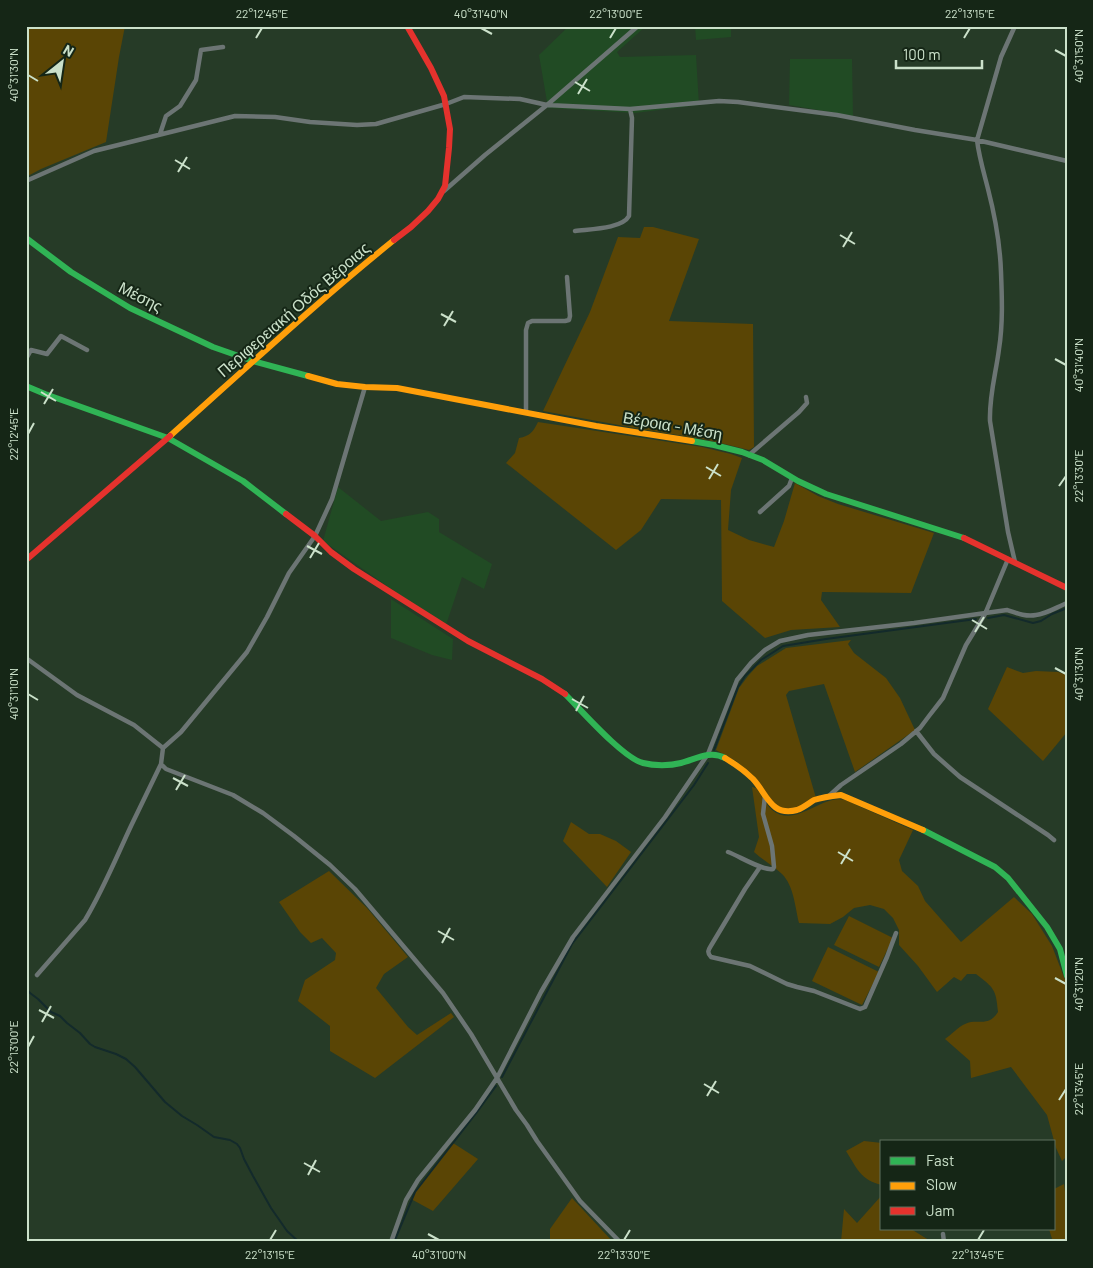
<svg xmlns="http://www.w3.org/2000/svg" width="1093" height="1268" font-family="Barlow,sans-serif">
  <rect width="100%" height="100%" fill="#263b27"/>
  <path fill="#214b24" d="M569,26H646L617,52L620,57L696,55L699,105L635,113L548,108L539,55Z
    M695,26H731V37L696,40Z
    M790,59H852L853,116L789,105Z
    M338,487L381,521L428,512L439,519V532L492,564L484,589L462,577L446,625L421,610L323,541Z
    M391,599L453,639L452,660L432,655L391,638Z"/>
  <path fill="#5a4505" d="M31,26H125L119,57L106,142L41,169L26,177V30Z
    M644,227H653L699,239L669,321L753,324L754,447L749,450L708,440L635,428L543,411L590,312L618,237L640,238Z
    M538,422L702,447L731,454L742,458L731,490L728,530L749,540L774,547L784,521L795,483L818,496L838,504L934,533L911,593L822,592L821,600L840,627L791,630L765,638L722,601L721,500L661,499L641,530L616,550L506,463L515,453L519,438C530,436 533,432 538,422Z
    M851,640L848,644L854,653L886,678L900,698L915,730L855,772L824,684L789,691L786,695L816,798L798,807L784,809L777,807L762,789L756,778L736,761L716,750L739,688L748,676L757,666L786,648Z
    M1007,667L1023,673L1036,671L1058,672L1067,675V732L1043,761L988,709Z
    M752,787L756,788C761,795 766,804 772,810C796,829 821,794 845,800C851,802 858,806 863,808C880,815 896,823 913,830L899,860L902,871L918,886L925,901L961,942L1014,897L1032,914L1052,946L1067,985V1156L1062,1161L1056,1148L1047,1115L1011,1067L971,1078L970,1061L945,1039C951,1035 958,1027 965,1024C977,1018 988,1028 998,1012C996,989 994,988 976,974H967L961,981L954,977L937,992L918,966L899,945V930L893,918L884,909L870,905L854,908L843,917L830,924L799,923C795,907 794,886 782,874C773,866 763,860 754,852L759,837Z
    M571,822L589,834H600L616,841L631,852L607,887L563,841Z
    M329,871L367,908L408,957L384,974L376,988L408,1027L417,1035L451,1013L454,1017L375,1078L330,1051V1026L298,1001L305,980L335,960L336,953L322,938L311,943L300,932L279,902Z
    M849,916L893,938L879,967L834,945Z
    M828,947L879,972L862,1005L812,981Z
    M864,1141L882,1143V1185C860,1180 857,1168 846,1151Z
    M453,1143L478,1159L433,1211L411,1199L418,1188Z
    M1064,1184L1067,1206V1242H1053L1049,1229H1054V1189Z
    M882,1195V1229H911L932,1242H841L844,1209L857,1223Z
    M572,1198L613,1242H550V1229Z"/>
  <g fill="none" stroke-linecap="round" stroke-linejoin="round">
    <path stroke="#132a2b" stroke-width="2" d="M988,618L1004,615L1033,623L1041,621L1052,614L1067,608
      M714,750L738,687L745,676L761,660L783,646L826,639L976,619
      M26,988L30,993L38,999L51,1012L60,1016L67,1023L80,1033L90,1044L95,1047L116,1054L126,1059L135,1067L165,1102L182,1116L197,1125L214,1137L230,1140L237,1144L240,1148L244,1159L253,1176L271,1208L287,1231L299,1242
      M502,1077L572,944L694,785L708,763
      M394,1242L415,1192L477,1112L496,1086"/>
    <path stroke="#6c7574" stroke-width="4.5" d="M1015,26L1001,57L977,140C979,157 984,173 988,189C995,216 1000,244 1001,272C1002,297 1003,324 999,349C996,373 989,396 990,421L1008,532L1015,562
      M160,134L166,116L180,106L196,80L201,50L223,47
      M26,181L94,151L235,116L275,117L310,122L357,125L376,124L446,104L464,97L520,99L547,105L630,109L719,101L738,102L837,115L915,130L977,140L1067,161
      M444,191L485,155L547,105L638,26
      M575,231C589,229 622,229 629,216L632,118L630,109
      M26,359L31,350L47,354L61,336L87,350
      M526,411V330L528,323L532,321H565L569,320L570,316L567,277
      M749,455L799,412L807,403L806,397
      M760,512L789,486L792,478
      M26,658L77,695L134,725L163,748L161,764L166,769L233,795L263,813L294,836L330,865L355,889L443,993L471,1034L516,1110L527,1125L537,1141L580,1201L620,1242
      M916,731L934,754L960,777L1048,835L1054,840
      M163,748L181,732L247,652L267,617L289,573L315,536L332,499L365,387
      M830,795L841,785L901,744L920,728L929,716L943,698L966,645L985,614L1008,559
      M728,852C739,856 763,871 773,869L774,867L772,846L763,814L765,796
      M760,867L745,889L712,944C709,949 706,952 711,957L750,966L787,984L797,987L814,991L860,1009L865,1007L887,957L896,933
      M37,975L85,920C103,890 116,858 131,826C141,805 151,785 161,764
      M943,1234L944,1242
      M391,1242L406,1200L418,1180L475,1110L497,1078L541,992L573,937L665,817L708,754L737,680L751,663L765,650L780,641L808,635L914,623L1007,610C1016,613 1026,617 1036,615C1046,614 1057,607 1067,603"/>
    <path stroke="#30b455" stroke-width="6" d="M26,238L71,272L130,308L213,347L253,361L308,376
      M26,386L45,394L168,438L243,481L286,514
      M692,441L714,445L742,452L763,460L798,481L826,494L964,538
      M565,694C582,711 623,758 643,763C654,766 670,766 681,763C696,759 710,750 725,758
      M923,830L995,867L1008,878L1047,927L1060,949L1067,976"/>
    <path stroke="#ff9f0a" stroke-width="6" d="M308,376L337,384L365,387L397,388L596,426L692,441
      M170,436C244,370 317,302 394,240
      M725,758C735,764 745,771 753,779C767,794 771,817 797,810C803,808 809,803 814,800C823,797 832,796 841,795L923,830"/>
    <path stroke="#e5322d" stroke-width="6" d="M394,240L411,227L428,211L438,199L445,186L449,148L450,129L444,96L431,68L407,26
      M286,514L315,536L331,552L354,569L468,641L542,679L565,694
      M964,538L1067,588
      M26,560L170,436"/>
  </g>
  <path fill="none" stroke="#cbe1ca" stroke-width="2" d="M481,28L492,34M256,38L262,28M610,38L616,28M964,38L970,28M1055,50L1066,56M28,75L38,81M575,82L590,91M578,94L587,79M175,160L190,169M178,172L187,157M840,235L855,244M843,247L852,232M441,314L456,322M444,326L453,311M1055,359L1066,365M41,392L56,401M44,404L53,389M28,434L34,423M706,467L721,476M709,479L718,464M1059,486L1066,476M307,546L322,554M310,558L319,543M972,620L987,629M975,632L984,617M1055,668L1066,674M28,694L38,700M572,699L588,708M576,711L584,696M173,778L188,786M176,790L185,775M838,852L853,861M841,864L850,849M438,931L454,940M442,943L450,928M1055,978L1066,984M39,1010L54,1018M42,1022L51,1006M28,1047L34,1036M704,1084L719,1093M707,1096L716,1081M1059,1100L1066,1089M304,1163L320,1172M308,1175L316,1160M428,1234L439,1240M270,1240L276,1230M624,1240L630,1230M978,1240L984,1230"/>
  <g text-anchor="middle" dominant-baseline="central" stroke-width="4" stroke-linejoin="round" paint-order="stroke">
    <g font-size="16" fill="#cbe1ca" stroke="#152616">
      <text transform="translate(141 296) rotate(27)">Μέσης</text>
      <text transform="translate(293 309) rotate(-41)">Περιφερειακή Οδός Βέροιας</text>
      <text transform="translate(673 425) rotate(10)">Βέροια - Μέση</text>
    </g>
  </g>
  <rect width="1093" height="1268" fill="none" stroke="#152616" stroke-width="55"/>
  <rect x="880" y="1140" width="175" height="90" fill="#152616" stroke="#5e715e"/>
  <rect x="890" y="1157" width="25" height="8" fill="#30b455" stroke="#5e715e"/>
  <text x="926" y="1166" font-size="15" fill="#cbe1ca">Fast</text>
  <rect x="890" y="1182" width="25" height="8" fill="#ff9f0a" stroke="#5e715e"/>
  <text x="926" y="1190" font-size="15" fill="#cbe1ca">Slow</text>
  <rect x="890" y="1207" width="25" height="8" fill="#e5322d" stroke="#5e715e"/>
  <text x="926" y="1216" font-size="15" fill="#cbe1ca">Jam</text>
  <g transform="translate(62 62) rotate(30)" stroke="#152616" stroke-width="4" paint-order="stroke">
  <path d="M0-4L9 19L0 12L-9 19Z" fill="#cbe1ca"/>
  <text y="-8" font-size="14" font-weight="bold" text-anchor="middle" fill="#cbe1ca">N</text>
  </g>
  <path d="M896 60v8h86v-8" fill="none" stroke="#cbe1ca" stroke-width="2.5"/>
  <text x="903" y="60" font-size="15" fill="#cbe1ca" stroke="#152616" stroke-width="4" paint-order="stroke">100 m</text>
  <rect x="28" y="28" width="1038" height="1212" fill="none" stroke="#cbe1ca" stroke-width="2"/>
  <g font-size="12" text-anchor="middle" fill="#cbe1ca">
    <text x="262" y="18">22°12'45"E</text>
    <text x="481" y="18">40°31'40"N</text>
    <text x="616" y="18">22°13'00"E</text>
    <text x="970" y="18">22°13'15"E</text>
    <text transform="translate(1079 56) rotate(-90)" y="4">40°31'50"N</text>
    <text transform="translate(14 75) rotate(-90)" y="4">40°31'30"N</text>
    <text transform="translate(1079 365) rotate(-90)" y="4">40°31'40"N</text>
    <text transform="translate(14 434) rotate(-90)" y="4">22°12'45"E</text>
    <text transform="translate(1079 476) rotate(-90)" y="4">22°13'30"E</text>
    <text transform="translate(1079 674) rotate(-90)" y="4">40°31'30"N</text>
    <text transform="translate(14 694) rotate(-90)" y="4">40°31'10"N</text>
    <text transform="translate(1079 984) rotate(-90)" y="4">40°31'20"N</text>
    <text transform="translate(14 1047) rotate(-90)" y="4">22°13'00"E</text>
    <text transform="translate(1079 1089) rotate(-90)" y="4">22°13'45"E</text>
    <text x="270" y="1259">22°13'15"E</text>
    <text x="439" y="1259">40°31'00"N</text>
    <text x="624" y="1259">22°13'30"E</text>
    <text x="978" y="1259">22°13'45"E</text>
  </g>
</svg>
